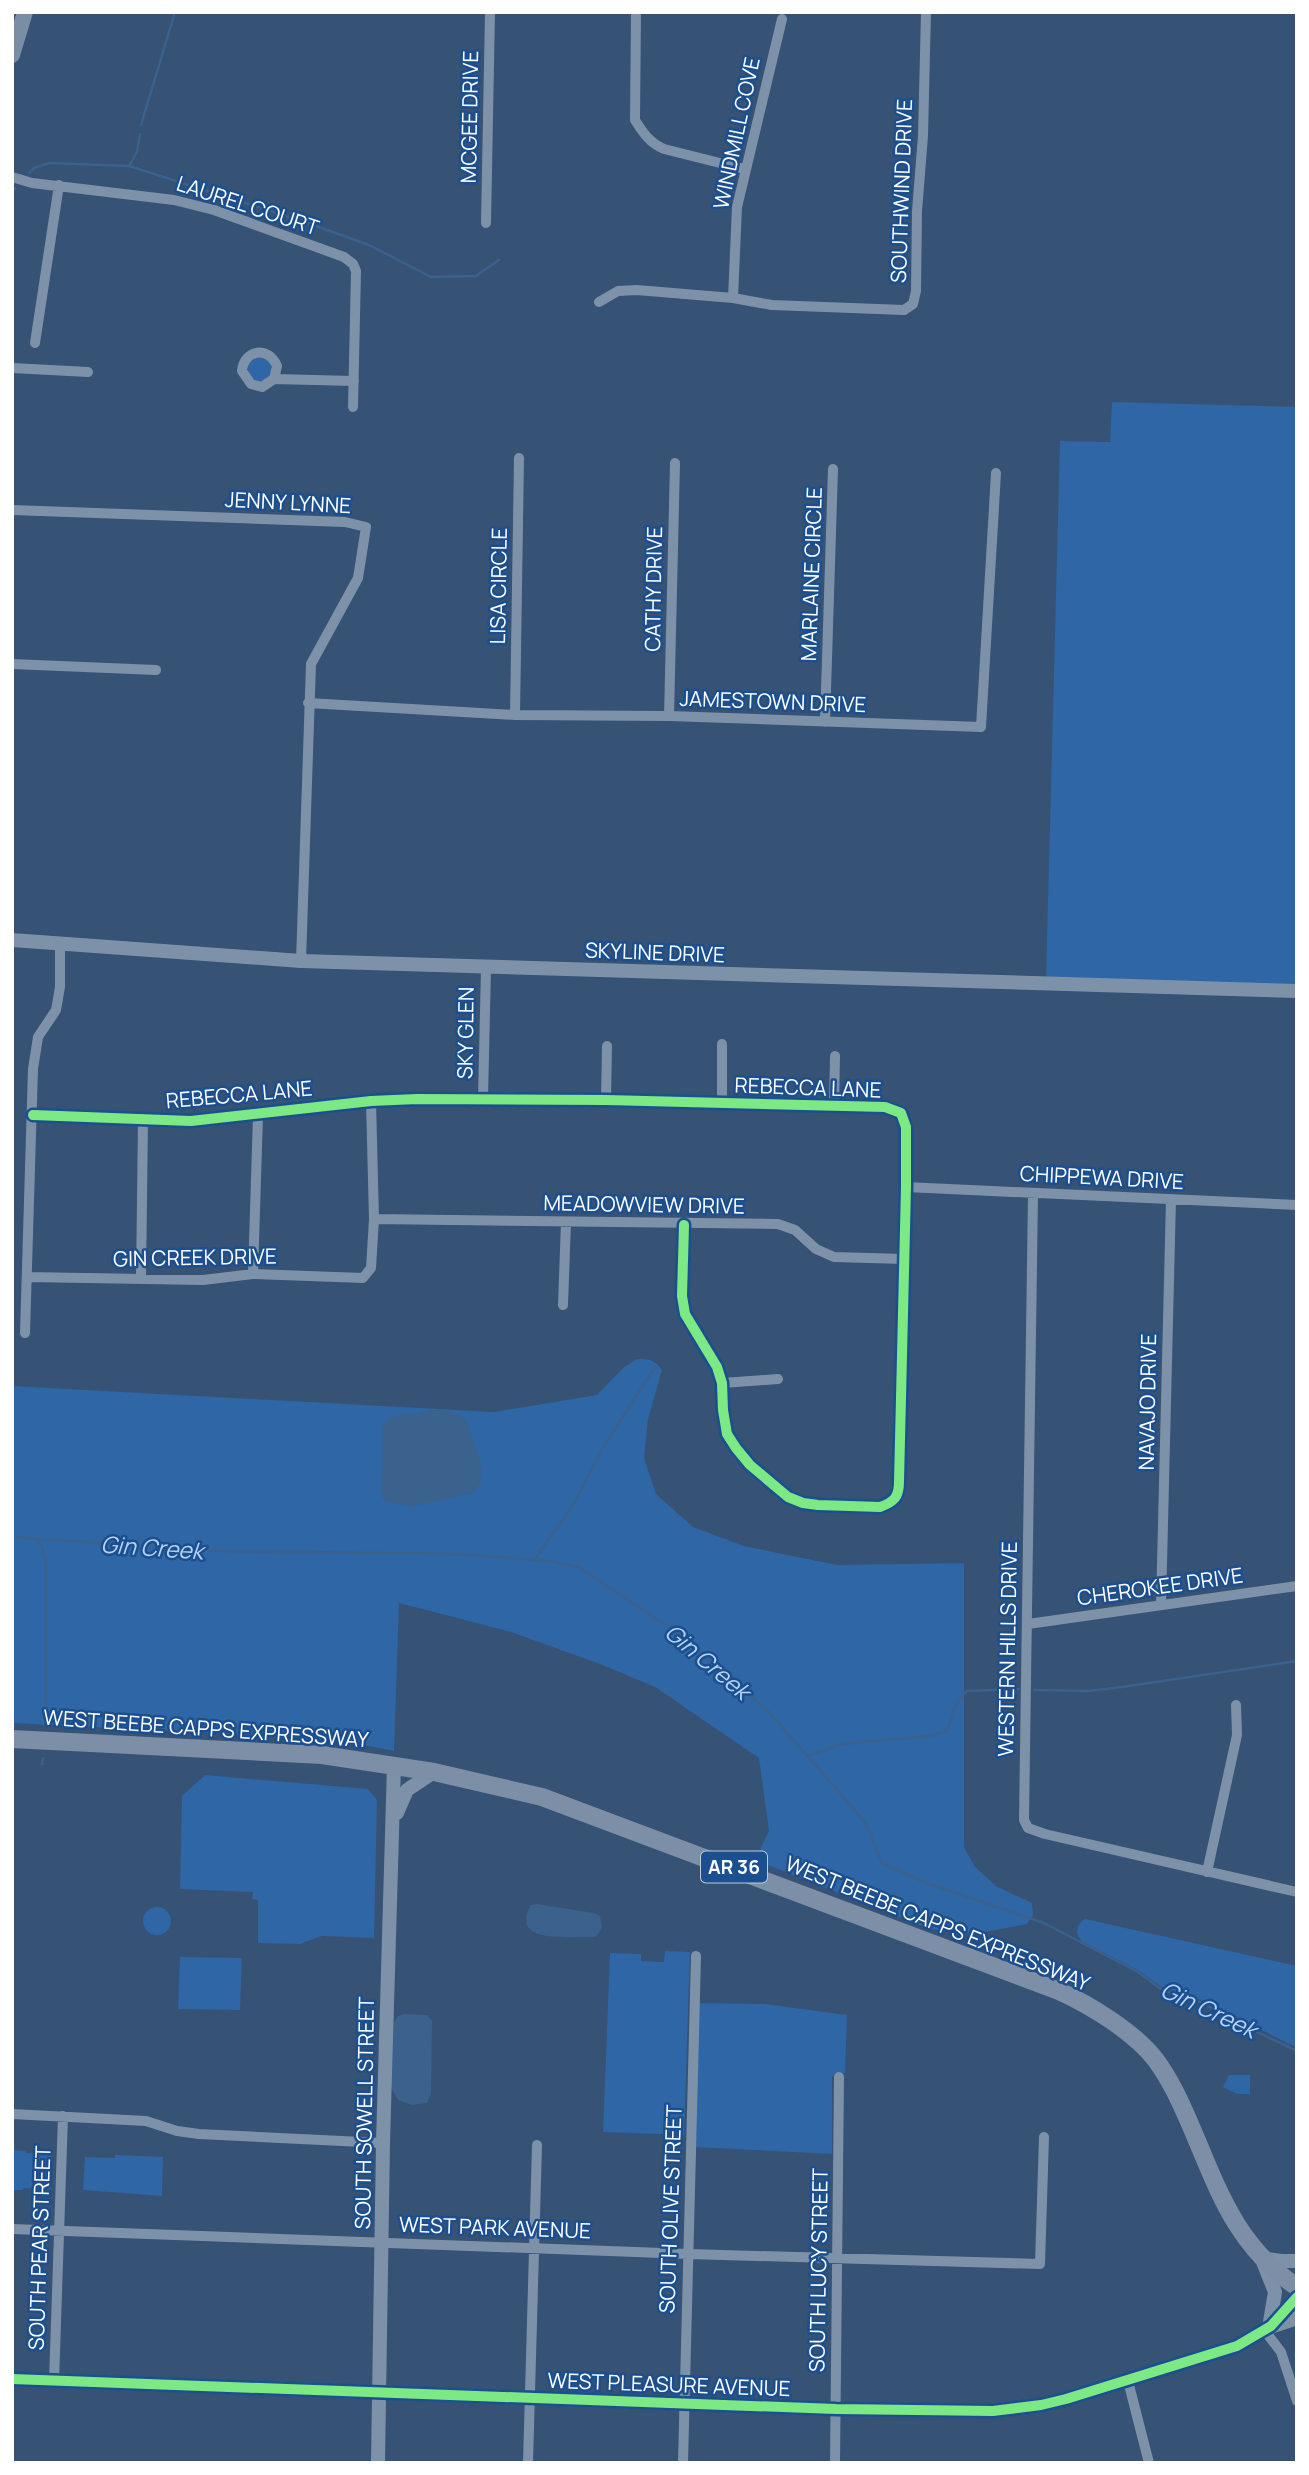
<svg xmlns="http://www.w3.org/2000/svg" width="1309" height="2475" font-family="Manrope,sans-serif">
  <rect width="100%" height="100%" fill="#365274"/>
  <path fill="#2f66a5" d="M248 369a12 12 0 1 1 24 0a12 12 0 1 1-24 0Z
    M1112,402L1297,407V985L1046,978L1060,441L1110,442Z
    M637,1359C650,1359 655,1360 662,1370L648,1419L644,1458L656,1494L693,1527L744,1546L837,1565L964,1563V1847L975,1867L996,1886L1032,1903L1033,1915L1027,1924L974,1934L930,1929L755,1860L769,1831L759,1758L655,1687L600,1664L511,1632L399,1603L394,1751L348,1742L273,1736L12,1723V1386L494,1412L597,1395L623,1368Z
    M205,1775L368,1789L377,1800L374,1938L322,1936L300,1944L258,1943V1900L252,1899L253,1892L180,1889L182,1796Z
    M143 1921a14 14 0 1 1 28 0a14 14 0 1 1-28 0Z
    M1085,1919L1297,1966V2048L1205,2001L1163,1988L1139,1971L1083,1942C1074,1936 1076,1924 1085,1919Z
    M665,1951L690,1952L684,2135L603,2132L610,1953L641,1954V1961L664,1962Z
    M180,1957L242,1958L240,2010L178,2009Z
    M698,2003L765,2004L847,2015L845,2073L835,2074L832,2077V2154L696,2147Z
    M1229,2075H1250V2094H1237L1223,2087Z
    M12,2150L25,2151L26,2153L52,2155L51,2189L24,2188L23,2190H12Z
    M115,2155L163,2157L162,2196L83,2190L85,2157L115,2158Z"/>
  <path fill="#3b618d" d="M437,1410L454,1412L466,1420L481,1464V1482L473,1493L413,1506L386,1502L381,1494L383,1426L390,1417Z
    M537,1904L594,1913L600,1916L602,1927L597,1936L592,1937C570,1936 508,1945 531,1905Z
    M405,2014L427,2015L432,2020L431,2094L427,2103L412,2105L398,2100L391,2088L394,2022L398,2016Z"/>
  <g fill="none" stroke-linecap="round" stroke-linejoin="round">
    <path stroke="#3b618d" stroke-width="2.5" d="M141,125L175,12
      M129,166L137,152L140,134
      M29,173L34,168L49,163L129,166L305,222L369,245L431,277L476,276L499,260
      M12,191L15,188
      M12,1537L219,1551L461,1554L549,1561L579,1567L678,1633L769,1712L865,1822L882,1863L924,1882L1044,1923L1138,1972L1161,1989L1203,2003L1232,2020L1297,2051
      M36,1539L42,1547L46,1562V1726
      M534,1560L573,1505L604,1446L655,1367
      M1034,1690L1088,1691L1122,1687L1297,1661
      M808,1756L841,1744L930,1736L946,1731C954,1716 954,1702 967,1691L1019,1689
      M42,1764L43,1758"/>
    <path stroke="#7d92a8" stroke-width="10" d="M636,12L635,120C643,133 650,143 664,149L744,169
      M12,177L32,183L174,200L214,210L344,257L353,264L356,271L353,407
      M486,223L490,12
      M733,298L737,207L782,19
      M599,302L618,291L637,290L733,298L772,305L904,310L913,304L916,291L917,211L923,136L926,12
      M35,343L59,185
      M12,368L88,372
      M274,379L262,387L251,384L242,371C244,349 269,346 277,366L274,379L354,381
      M12,510L345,522L366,527L358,578L311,664L301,961
      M12,664L156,670
      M308,703L515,715L669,716L981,727L996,473
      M515,715L519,458
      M669,716L675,463
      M825,722L833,469
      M722,1044V1103
      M483,1099L486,968
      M606,1100L607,1046
      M834,1106L835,1056
      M33,1115L191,1121L371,1101L417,1099L606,1100L885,1107L901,1113L906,1127V1187L899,1482C899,1497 894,1502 880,1507L818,1505L803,1503L788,1497L750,1465L736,1448L727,1434L723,1410L722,1383L717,1367L685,1314L682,1296L684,1225
      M906,1187L1297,1205
      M1033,1194L1024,1820L1028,1828L1045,1834L1297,1892
      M374,1219L778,1224L795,1230L816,1249L834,1257L904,1259
      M253,1274L258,1115
      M27,1277L203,1280L253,1274L363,1278L371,1268L374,1219L371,1101
      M141,1279L143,1120
      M563,1305L566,1222
      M25,1333L33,1069L38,1037L56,1010L60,987V943
      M722,1383L778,1379
      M1161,1605L1171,1199
      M1028,1624L1297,1586
      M1207,1872L1237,1735L1236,1705
      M12,2114L146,2121L177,2131L199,2134L383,2143
      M12,2229L689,2254L1040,2264L1044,2137
      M1265,2331L1281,2352L1297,2401
      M54,2381L63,2116
      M1128,2381L1149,2463
      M528,2463L537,2145
      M683,2463L696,1956
      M835,2463L839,2077"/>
    <path stroke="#7d92a8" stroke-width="14" d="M12,940L301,961L1297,991
      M397,1813L407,1790L434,1772
      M1260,2258L1281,2261H1297
      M1263,2262L1275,2292L1269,2328
      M1273,2326L1297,2318
      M12,2379L836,2409L993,2411L1041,2405L1066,2399L1237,2346L1271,2326L1297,2297
      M378,2463L383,2143L394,1765"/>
    <path stroke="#798da4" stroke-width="16" d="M12,55L25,12"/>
    <path stroke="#7d8ea7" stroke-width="18" d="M12,1739L322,1755L434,1772L542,1797L1059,1991C1090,2005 1134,2032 1155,2059C1170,2079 1180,2101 1190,2124C1218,2189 1235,2245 1297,2287"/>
    <defs>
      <path id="cycleway" d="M33,1115L191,1121L371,1101L417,1099L606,1100L885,1107L901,1113L906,1127V1187L899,1482C899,1497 894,1502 880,1507L818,1505L803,1503L788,1497L750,1465L736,1448L727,1434L723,1410L722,1383L717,1367L685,1314L682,1296L684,1225
        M12,2379L836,2409L993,2411L1041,2405L1066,2399L1237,2346L1271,2326L1297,2297"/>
    </defs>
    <use href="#cycleway" stroke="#1b4f8f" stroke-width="15"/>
    <use href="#cycleway" stroke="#7ce984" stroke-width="10"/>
  </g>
  <g text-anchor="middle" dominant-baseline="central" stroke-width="5" stroke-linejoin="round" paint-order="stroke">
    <rect fill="#1b4f8f" stroke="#bbcadd" stroke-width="2" x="701" y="1851.5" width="66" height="31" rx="5"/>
    <g font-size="19" font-weight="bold" fill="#fff">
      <text x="734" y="1867">AR 36</text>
    </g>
    <g font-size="21" fill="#fff" stroke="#1b4f8f">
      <text transform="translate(469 117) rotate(-89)">MCGEE DRIVE</text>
      <text transform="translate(736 133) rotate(-78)">WINDMILL COVE</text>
      <text transform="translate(901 191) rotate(-88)">SOUTHWIND DRIVE</text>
      <text transform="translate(248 205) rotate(18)">LAUREL COURT</text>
      <text transform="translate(288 502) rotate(3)">JENNY LYNNE</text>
      <text transform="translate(811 574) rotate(-88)">MARLAINE CIRCLE</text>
      <text transform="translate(498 586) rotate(-89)">LISA CIRCLE</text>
      <text transform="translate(653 589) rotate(-89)">CATHY DRIVE</text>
      <text transform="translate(773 701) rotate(2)">JAMESTOWN DRIVE</text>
      <text transform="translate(655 952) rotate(2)">SKYLINE DRIVE</text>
      <text transform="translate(465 1033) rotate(-89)">SKY GLEN</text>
      <text transform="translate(808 1087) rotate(2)">REBECCA LANE</text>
      <text transform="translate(239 1094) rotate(-5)">REBECCA LANE</text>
      <text transform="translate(1102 1177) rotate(3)">CHIPPEWA DRIVE</text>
      <text transform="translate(644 1204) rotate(1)">MEADOWVIEW DRIVE</text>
      <text transform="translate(195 1257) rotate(-1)">GIN CREEK DRIVE</text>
      <text transform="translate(1147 1402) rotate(-89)">NAVAJO DRIVE</text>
      <text transform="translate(1160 1586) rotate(-8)">CHEROKEE DRIVE</text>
      <text transform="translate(1007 1649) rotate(-89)">WESTERN HILLS DRIVE</text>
      <text transform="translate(206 1728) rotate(4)">WEST BEEBE CAPPS EXPRESSWAY</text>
      <text transform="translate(938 1923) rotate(22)">WEST BEEBE CAPPS EXPRESSWAY</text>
      <text transform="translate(364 2113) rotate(-89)">SOUTH SOWELL STREET</text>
      <text transform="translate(670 2209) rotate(-88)">SOUTH OLIVE STREET</text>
      <text transform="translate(495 2227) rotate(2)">WEST PARK AVENUE</text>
      <text transform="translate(39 2248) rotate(-88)">SOUTH PEAR STREET</text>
      <text transform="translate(818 2270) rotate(-89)">SOUTH LUCY STREET</text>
      <text transform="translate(669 2384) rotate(2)">WEST PLEASURE AVENUE</text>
    </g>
    <g font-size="23" font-style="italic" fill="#b5d3f5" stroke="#1b4f8f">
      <text transform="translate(152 1547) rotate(4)">Gin Creek</text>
      <text transform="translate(708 1661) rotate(40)">Gin Creek</text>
      <text transform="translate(1209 2009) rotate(25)">Gin Creek</text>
    </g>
  </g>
  <rect width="1309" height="2475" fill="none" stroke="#ffffff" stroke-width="28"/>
</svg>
